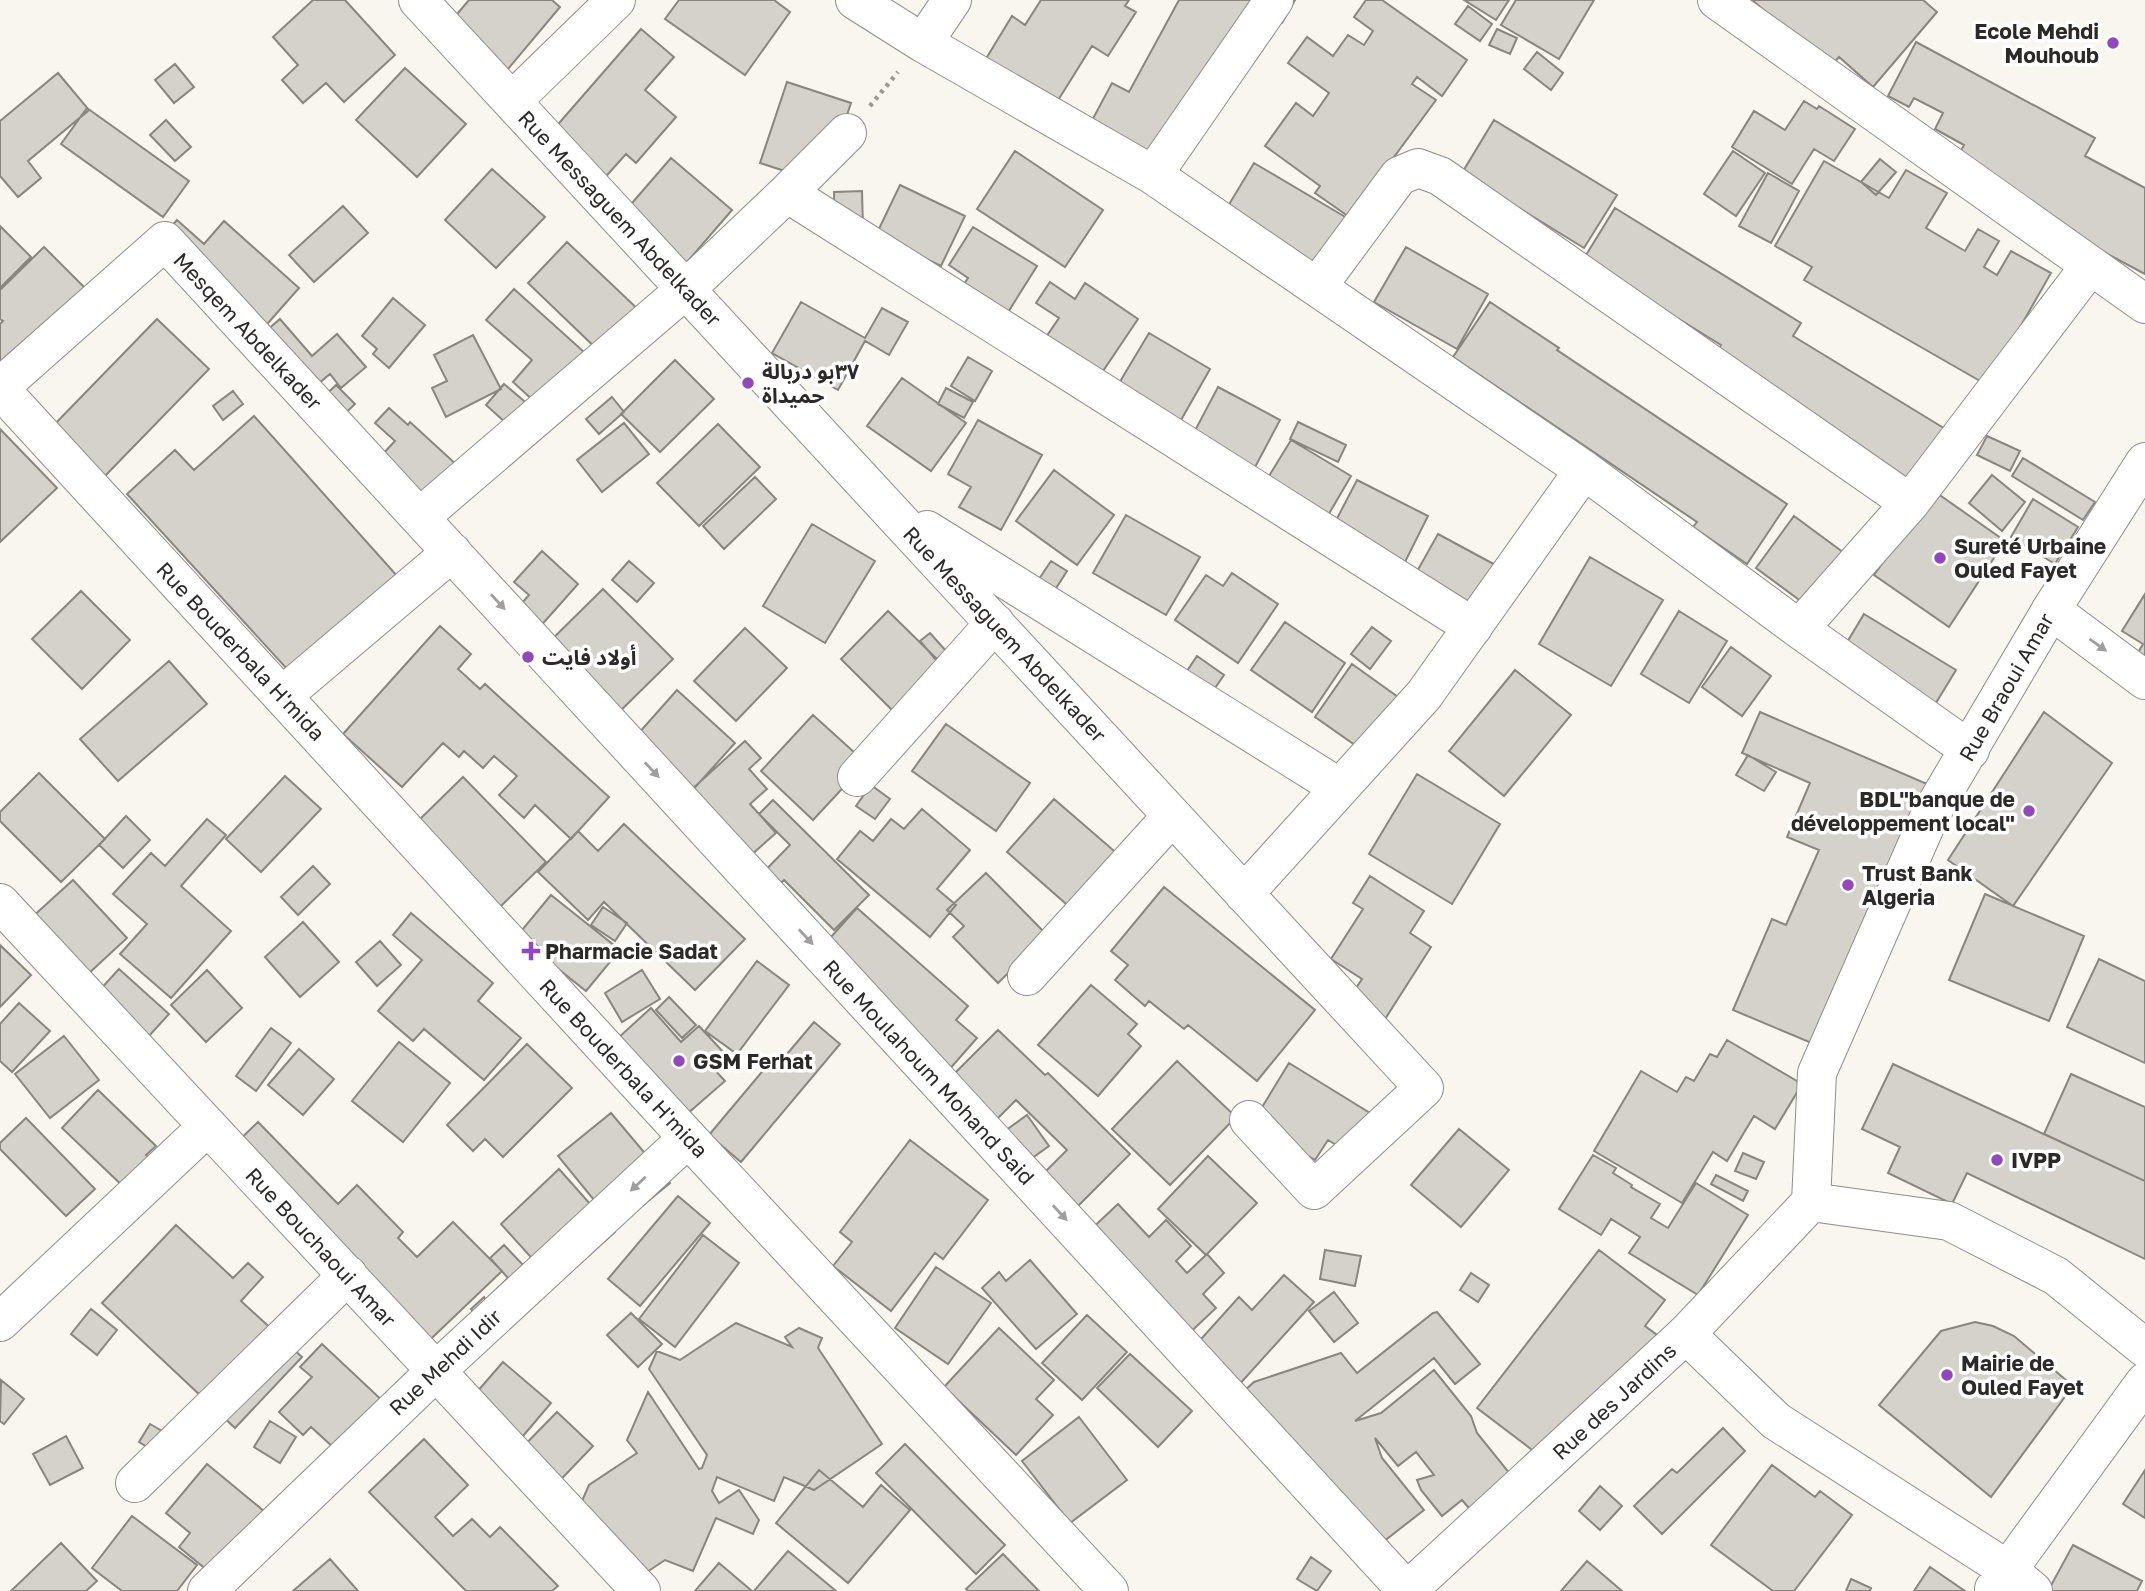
<svg xmlns="http://www.w3.org/2000/svg" width="2145" height="1591" font-family="'Golos Text','Noto Sans Arabic',sans-serif">
  <rect width="100%" height="100%" fill="#f9f6f0"/>
  <path fill="#d5d2cc" stroke="#898681" stroke-width="2" d="M313,0H345L395,55L344,102L326,83L303,103L282,80L298,65L273,37Z
    M469,0H552L560,7L503,75L446,27Z
    M679,0H774L790,12L745,75L665,19Z
    M1041,0H1129L1125,6L1136,12L1108,56L1092,46L1052,110L981,67L1012,16L1025,25Z
    M1179,0H1295L1282,23L1253,8L1164,183L1082,139L1112,83L1129,92Z
    M1366,0H1382L1467,60L1442,96L1417,77L1412,84L1436,100L1372,187L1365,228L1315,193L1320,186L1265,146L1296,103L1313,116L1329,93L1288,63L1307,37L1333,56L1348,35L1364,45L1373,31L1354,17Z
    M1464,0H1509L1496,20Z
    M1516,0H1594L1559,59L1501,25Z
    M1752,0H1923L1937,12L1873,87L1839,57L1830,67Z
    M1468,6L1492,24L1480,41L1455,24Z
    M641,29L674,57L645,90L676,117L636,163L626,154L600,183L547,137Z
    M1497,29L1517,38L1510,54L1489,45Z
    M1916,42L2095,138L2085,156L2145,188V274L1984,188L1957,158L1964,145L1935,129L1943,113L1914,98L1909,107L1888,96Z
    M1537,52L1563,73L1551,90L1524,69Z
    M175,64L194,87L174,103L155,80Z
    M405,68L466,124L417,177L356,120Z
    M58,73L89,110L28,161L41,178L18,197L0,176V121Z
    M787,82L851,103L837,145L812,180L760,163Z
    M1804,101L1817,109L1819,106L1855,129L1834,161L1814,149L1792,184L1732,147L1754,111L1785,130Z
    M87,108L189,181L163,217L61,144Z
    M166,120L191,147L175,161L150,135Z
    M1494,120L1617,195L1584,248L1462,173Z
    M1015,151L1103,210L1065,267L977,209Z
    M1733,151L1765,173L1736,216L1704,194Z
    M671,158L732,210L681,269L620,217Z
    M1880,159L1896,172L1876,195L1861,182Z
    M1824,161L1889,198L1906,170L1947,193L1926,228L1965,251L1978,229L1999,241L1984,267L1997,275L2011,251L2051,273L1987,385L1804,280L1812,267L1775,246Z
    M1254,163L1347,218L1307,283L1225,211Z
    M492,169L545,217L496,268L445,220Z
    M1768,173L1799,191L1771,243L1739,226Z
    M900,185L965,216L941,266L876,235Z
    M862,191L863,227L835,229L834,192Z
    M343,206L368,233L314,282L289,255Z
    M1615,208L1801,323L1793,336L1947,430L1912,487L1713,357L1721,345L1583,260Z
    M177,220L204,244L224,221L299,288L253,340L151,249Z
    M0,226L31,257L0,288Z
    M973,227L1037,266L1005,317L961,289L968,278L949,265Z
    M567,242L642,313L603,355L528,283Z
    M44,247L107,310L27,388L0,361V324L3,321L0,319V290Z
    M1406,247L1488,294L1457,349L1374,302Z
    M1050,282L1075,299L1085,283L1138,319L1101,374L1046,337L1059,318L1036,303Z
    M514,289L594,361L547,413L513,382L532,360L486,320Z
    M393,298L425,325L389,368L373,354L377,349L362,336Z
    M801,302L865,338L882,308L908,322L889,355L865,341L838,390L772,353Z
    M1490,302L1559,348L1557,350L1787,504L1747,564L1693,527L1697,522L1453,357Z
    M157,319L209,369L103,478L51,428Z
    M280,319L312,356L337,334L366,367L341,388L330,374L300,399L252,343Z
    M1149,333L1210,369L1177,427L1115,390Z
    M473,335L501,389L446,417L432,388L447,381L434,355Z
    M968,357L992,371L975,401L951,386Z
    M675,360L714,399L660,452L621,414Z
    M902,378L966,423L931,471L867,426Z
    M504,384L536,411L517,433L486,405Z
    M336,385L355,404L326,432L307,413Z
    M1218,387L1280,420L1252,473L1190,440Z
    M946,388L973,402L964,418L938,404Z
    M233,391L243,404L223,420L213,406Z
    M612,397L624,412L599,434L586,419Z
    M389,408L408,425L410,422L471,478L424,529L364,474L395,441L375,423Z
    M254,416L415,596L309,693L127,494L175,450L194,470Z
    M978,420L1042,455L1001,530L959,507L971,487L948,474Z
    M1298,422L1346,445L1338,462L1290,439Z
    M624,423L649,454L602,492L577,460Z
    M718,424L760,467L699,526L657,483Z
    M0,429L57,488L0,542Z
    M1987,436L2020,451L2010,471L1977,455Z
    M1291,440L1351,476L1323,524L1266,481Z
    M2023,458L2095,502L2083,520L2012,476Z
    M1054,470L1114,515L1077,565L1016,521Z
    M1992,475L2025,502L2002,531L1969,503Z
    M755,477L776,499L724,549L703,526Z
    M1357,480L1428,516L1402,568L1330,532Z
    M1934,491L2005,541L1949,627L1874,575Z
    M2033,499L2078,527L2055,564L2011,537Z
    M1126,515L1200,557L1166,615L1093,573Z
    M1794,516L1859,564L1821,616L1756,568Z
    M812,524L875,561L825,643L763,606Z
    M1438,534L1501,568L1473,617L1411,582Z
    M542,551L578,584L530,638L508,619L529,595L514,582Z
    M1590,557L1663,600L1611,686L1539,644Z
    M629,561L654,583L637,602L612,580Z
    M1051,561L1067,571L1053,593L1037,582Z
    M1232,573L1278,604L1238,663L1175,620L1206,575L1223,586Z
    M603,589L673,659L607,724L537,654Z
    M81,591L130,640L82,689L32,639Z
    M2145,594V685L2126,673L2143,644L2122,631Z
    M888,611L941,663L893,711L841,659Z
    M1679,611L1727,641L1689,703L1641,674Z
    M1864,614L1956,670L1931,711L1840,654Z
    M1285,622L1345,663L1312,712L1251,670Z
    M440,626L471,654L458,669L480,689L485,684L609,797L571,839L535,805L524,818L499,795L517,776L494,756L483,768L464,751L459,757L443,743L402,787L343,734Z
    M1372,627L1391,641L1370,669L1351,654Z
    M745,628L787,668L736,721L694,681Z
    M930,633L946,651L936,660L920,641Z
    M1731,647L1771,676L1742,716L1702,687Z
    M1197,656L1224,675L1204,704L1177,686Z
    M169,661L207,704L118,781L80,739Z
    M1352,664L1412,707L1375,759L1315,717Z
    M1515,670L1571,715L1504,796L1449,751Z
    M677,690L735,743L680,804L622,752Z
    M1760,712L1934,787L1821,1047L1733,1010L1772,919L1786,925L1819,850L1787,837L1810,783L1742,753Z
    M2044,712L2112,763L2013,906L1948,860Z
    M813,715L866,763L813,820L761,771Z
    M946,724L1030,783L996,831L912,771Z
    M745,741L761,758L749,769L767,789L750,804L776,833L740,865L680,800Z
    M1748,755L1776,772L1764,791L1736,775Z
    M39,773L105,839L61,882L0,821V812Z
    M1417,774L1500,824L1452,904L1369,854Z
    M285,776L321,809L261,872L226,839Z
    M463,777L546,862L500,907L417,822Z
    M871,785L890,799L875,819L856,806Z
    M1054,799L1120,856L1073,910L1007,852Z
    M773,800L869,895L834,930L784,880L768,896L754,882L790,845L759,814Z
    M922,809L970,850L937,889L956,905L930,937L837,859L860,831L873,841L891,819L904,829Z
    M126,816L150,840L123,868L99,845Z
    M207,819L226,835L181,886L231,931L171,998L120,954L147,924L113,894L151,853L165,866Z
    M624,824L745,939L695,990L604,902L588,920L538,872L578,831L598,851Z
    M313,866L330,884L298,915L281,897Z
    M986,873L1047,935L998,983L953,937L964,926L947,910Z
    M1370,876L1424,911L1410,933L1431,947L1380,1027L1345,1005L1362,979L1331,959L1363,909L1353,903Z
    M73,880L127,938L74,987L19,929Z
    M1164,887L1315,1010L1257,1081L1188,1025L1184,1029L1149,1001L1145,1006L1115,980L1128,965L1111,951Z
    M1985,894L2084,936L2049,1021L1949,980Z
    M551,895L620,950L586,991L517,936Z
    M603,907L627,923L615,941L591,925Z
    M857,908L968,1006L956,1020L977,1038L940,1080L814,956Z
    M411,913L493,983L478,1001L521,1038L484,1080L424,1029L413,1041L378,1011L422,960L393,935Z
    M303,922L339,962L300,997L265,957Z
    M380,941L401,965L377,986L356,962Z
    M0,945L31,975L0,1007Z
    M2099,959L2145,981V1063L2067,1027Z
    M757,961L789,985L737,1054L705,1031Z
    M119,969L169,1014L138,1048L88,1003Z
    M207,970L242,1008L206,1042L171,1005Z
    M642,970L660,999L622,1022L605,993Z
    M1091,985L1137,1024L1128,1034L1141,1046L1098,1096L1038,1045Z
    M669,997L696,1025L682,1038L656,1010Z
    M19,1003L50,1031L12,1072L0,1061V1024Z
    M651,1008L681,1042L699,1026L726,1055L712,1067L725,1081L687,1114L618,1038Z
    M814,1022L840,1044L741,1162L709,1135L771,1061L777,1066Z
    M271,1028L291,1043L256,1091L236,1076Z
    M998,1030L1045,1075L1048,1073L1130,1154L1068,1216L1034,1183L1067,1150L1016,1100L988,1128L943,1085Z
    M64,1036L99,1080L50,1118L15,1074Z
    M1727,1040L1802,1084L1775,1129L1754,1116L1727,1161L1713,1152L1682,1203L1594,1151L1641,1071L1677,1092L1686,1077L1694,1081L1710,1054L1717,1057Z
    M399,1042L450,1083L403,1142L352,1101Z
    M527,1044L572,1088L503,1157L485,1139L473,1151L447,1125Z
    M299,1049L334,1079L303,1115L268,1085Z
    M1177,1061L1236,1117L1170,1185L1112,1129Z
    M1289,1063L1370,1113L1346,1151L1328,1140L1315,1160L1253,1122Z
    M1893,1064L2145,1181V1259L1967,1173L1952,1204L1888,1173L1900,1147L1862,1129Z
    M2071,1074L2145,1107V1181L2044,1134Z
    M98,1090L156,1146L146,1155L155,1164L129,1192L62,1128Z
    M611,1113L670,1183L616,1227L558,1156Z
    M1027,1115L1049,1146L1021,1166L998,1136Z
    M26,1118L95,1189L66,1216L0,1149V1143Z
    M258,1122L338,1204L357,1185L403,1232L398,1238L417,1257L453,1222L502,1271L413,1356L225,1154Z
    M1459,1129L1509,1170L1461,1227L1411,1185Z
    M910,1140L988,1200L943,1259L935,1253L891,1311L833,1266L852,1242L840,1232Z
    M1743,1153L1764,1162L1756,1179L1735,1171Z
    M1593,1155L1616,1168L1613,1173L1632,1185L1631,1187L1660,1204L1651,1218L1668,1228L1696,1183L1748,1215L1698,1295L1629,1253L1640,1237L1611,1219L1601,1235L1559,1209Z
    M1208,1156L1257,1203L1206,1255L1158,1209Z
    M559,1169L615,1232L556,1285L501,1224Z
    M1716,1175L1748,1191L1743,1201L1711,1184Z
    M678,1196L710,1223L640,1306L608,1279Z
    M1118,1204L1149,1237L1166,1220L1191,1246L1176,1261L1187,1273L1207,1254L1224,1273L1203,1294L1216,1308L1182,1340L1084,1236Z
    M176,1225L233,1278L248,1263L263,1277L241,1301L302,1357L235,1428L102,1303Z
    M703,1235L739,1263L675,1347L639,1319Z
    M504,1245L544,1287L494,1334L471,1309L484,1297L486,1300L508,1278L490,1258Z
    M1325,1250L1361,1256L1355,1286L1320,1279Z
    M1599,1250L1665,1300L1645,1326L1661,1338L1548,1462L1477,1408Z
    M1030,1260L1077,1314L1036,1349L982,1288L999,1272L1006,1281Z
    M936,1267L991,1303L948,1364L895,1328Z
    M1471,1273L1489,1285L1478,1302L1460,1290Z
    M1284,1275L1314,1302L1237,1387L1193,1348L1239,1297L1252,1310Z
    M1334,1292L1358,1323L1334,1342L1309,1311Z
    M91,1309L117,1330L97,1355L71,1334Z
    M1437,1312L1480,1364L1455,1384L1434,1358L1355,1421L1381,1413L1434,1370L1471,1416L1477,1433L1515,1480L1474,1514L1462,1500L1442,1516L1421,1490L1417,1480L1434,1475L1416,1452L1398,1466L1375,1438L1382,1458L1424,1510L1365,1556L1244,1391L1254,1382L1341,1353L1357,1373L1433,1313Z
    M631,1313L662,1344L638,1367L607,1335Z
    M1087,1315L1127,1352L1082,1400L1042,1363Z
    M1975,1322L1993,1326L2014,1336L2073,1386L1991,1497L1879,1405L1941,1331Z
    M736,1323L792,1347L785,1337L799,1328L822,1338L818,1348L882,1444L814,1490L784,1477L774,1501L717,1477L712,1491L719,1503L739,1490L759,1520L753,1534L716,1518L693,1571L665,1560L629,1584L571,1526L589,1485L637,1453L627,1440L648,1392L699,1469L702,1468L707,1455L649,1369L657,1351L680,1360Z
    M999,1328L1054,1380L1036,1399L1053,1415L1016,1455L944,1387Z
    M322,1344L403,1420L357,1469L311,1427L303,1435L279,1412L312,1377L300,1367Z
    M1130,1354L1192,1411L1158,1447L1097,1388Z
    M503,1362L551,1403L512,1449L463,1408Z
    M1,1380L24,1399L4,1424L0,1421Z
    M557,1412L593,1446L545,1496L509,1461Z
    M1079,1417L1127,1480L1070,1523L1022,1461Z
    M270,1421L296,1437L280,1463L254,1447Z
    M150,1424L176,1439L165,1458L139,1442Z
    M1723,1428L1745,1451L1662,1534L1634,1506L1672,1469L1677,1473Z
    M66,1436L83,1468L50,1485L33,1454Z
    M424,1439L468,1485L435,1517L453,1536L472,1519L490,1537L500,1527L558,1586L552,1591H466L369,1492Z
    M905,1444L1005,1545L976,1574L876,1473Z
    M207,1464L265,1512L213,1575L179,1547L190,1533L166,1513Z
    M1772,1465L1815,1497L1820,1491L1852,1515L1794,1591H1773L1711,1545Z
    M819,1470L863,1507L881,1485L910,1510L848,1583L776,1523Z
    M2145,1470V1518L2123,1504Z
    M1600,1486L1622,1506L1600,1530L1579,1511Z
    M132,1516L197,1565L177,1591H122L92,1568Z
    M61,1543L97,1581L86,1591H11Z
    M2073,1545L2142,1581L2137,1591H2048Z
    M788,1551L836,1591H754Z
    M1003,1554L1039,1591H968L966,1589Z
    M1311,1557L1331,1571L1317,1591L1297,1579Z
    M330,1559L358,1591H293Z
    M1587,1561L1622,1591H1561Z
    M719,1563L752,1591H695Z
    M1930,1567L1965,1591H1914Z
    M1851,1579L1871,1588L1870,1591H1846Z"/>
  <g fill="none" stroke-linecap="round" stroke-linejoin="round">
    <defs>
      <path id="minor" d="M418,0L1424,1088L1314,1190L1249,1120
        M855,0L923,43L1153,175L1584,470L1799,629L1970,750
        M1717,0L2145,304
        M923,43L952,0
        M512,101L616,0
        M1153,175L1274,0
        M787,193L1473,627
        M1317,287L1399,176L1418,168L1440,176L1910,503
        M0,387L165,241L1407,1591
        M420,517L686,289L787,193L847,133
        M927,530L1340,788
        M2051,610L2145,680
        M1799,629L1910,503L2090,266
        M282,696L452,552
        M857,777L995,623
        M1244,894L1424,695L1584,470
        M0,903L641,1591
        M1027,976L1172,816
        M0,1322L208,1126
        M1686,1334L1776,1421L2008,1570L2033,1591
        M135,1483L348,1275
        M1994,1589L2145,1382
        M207,1591L436,1371L688,1138"/>
      <path id="major" d="M0,389L688,1138L1109,1591
        M1811,1202L1817,1073L1930,815L2051,610L2145,462
        M1811,1202L1949,1221L2056,1276L2145,1348
        M1407,1591L1686,1334L1811,1202"/>
    </defs>
    <use href="#minor" stroke="#918e89" stroke-width="40"/>
    <use href="#major" stroke="#918e89" stroke-width="40"/>
    <path stroke="#9b9894" stroke-width="4.5" stroke-dasharray="3.5 5" stroke-linecap="butt" d="M870,106L898,72"/>
    <use href="#minor" stroke="#fff" stroke-width="38"/>
    <use href="#major" stroke="#fff" stroke-width="38"/>
  </g>
  <defs><path id="oneway-solid" d="M-6-.8H1V-3.2L6.5 0L1 3.2V.8H-6Z" transform="scale(1.75)"/></defs>
  <g fill="#a09f9e">
    <use href="#oneway-solid" transform="translate(498 602) rotate(47)"/>
    <use href="#oneway-solid" transform="translate(2098 645) rotate(36)"/>
    <use href="#oneway-solid" transform="translate(652 770) rotate(47)"/>
    <use href="#oneway-solid" transform="translate(806 937) rotate(47)"/>
    <use href="#oneway-solid" transform="translate(638 1184) rotate(137)"/>
    <use href="#oneway-solid" transform="translate(1060 1213) rotate(47)"/>
  </g>
  <g fill="#9148bb" stroke="#fff" stroke-width="2.5">
    <circle cx="2113" cy="43" r="7"/>
    <circle cx="748" cy="383" r="7"/>
    <circle cx="1940" cy="558" r="7"/>
    <circle cx="528" cy="657" r="7"/>
    <circle cx="2029" cy="811" r="7"/>
    <circle cx="1848" cy="885" r="7"/>
    <path d="M527.5 940.5h7v7h7v7h-7v7h-7v-7h-7v-7h7z"/>
    <circle cx="679" cy="1061" r="7"/>
    <circle cx="1997" cy="1160" r="7"/>
    <circle cx="1947" cy="1375" r="7"/>
  </g>
  <g text-anchor="middle" dominant-baseline="central" stroke-width="7" stroke-linejoin="round" paint-order="stroke">
    <g font-size="21" font-weight="bold" fill="#2b2a28" stroke="#fff" text-anchor="start">
      <text x="2099" y="31" text-anchor="end">Ecole Mehdi<tspan x="2099" dy="24">Mouhoub</tspan></text>
      <text x="762" y="371">٣٧بو دربالة<tspan x="762" dy="24">حميداة</tspan></text>
      <text x="1954" y="546">Sureté Urbaine<tspan x="1954" dy="24">Ouled Fayet</tspan></text>
      <text x="542" y="657">أولاد فايت</text>
      <text x="2015" y="799" text-anchor="end">BDL"banque de<tspan x="2015" dy="24">développement local"</tspan></text>
      <text x="1862" y="873">Trust Bank<tspan x="1862" dy="24">Algeria</tspan></text>
      <text x="545" y="951">Pharmacie Sadat</text>
      <text x="693" y="1061">GSM Ferhat</text>
      <text x="2011" y="1160">IVPP</text>
      <text x="1961" y="1363">Mairie de<tspan x="1961" dy="24">Ouled Fayet</tspan></text>
    </g>
    <g font-size="21" fill="#2b2a28" stroke="#fff">
      <text transform="translate(620 218) rotate(47)">Rue Messaguem Abdelkader</text>
      <text transform="translate(248 331) rotate(47)">Mesqem Abdelkader</text>
      <text transform="translate(1005 634) rotate(47)">Rue Messaguem Abdelkader</text>
      <text transform="translate(241 651) rotate(47)">Rue Bouderbala H'mida</text>
      <text transform="translate(2006 687) rotate(-60)">Rue Braoui Amar</text>
      <text transform="translate(624 1068) rotate(47)">Rue Bouderbala H'mida</text>
      <text transform="translate(929 1072) rotate(47)">Rue Moulahoum Mohand Said</text>
      <text transform="translate(321 1247) rotate(47)">Rue Bouchaoui Amar</text>
      <text transform="translate(445 1362) rotate(-43)">Rue Mehdi Idir</text>
      <text transform="translate(1614 1401) rotate(-43)">Rue des Jardins</text>
    </g>
  </g>
</svg>
